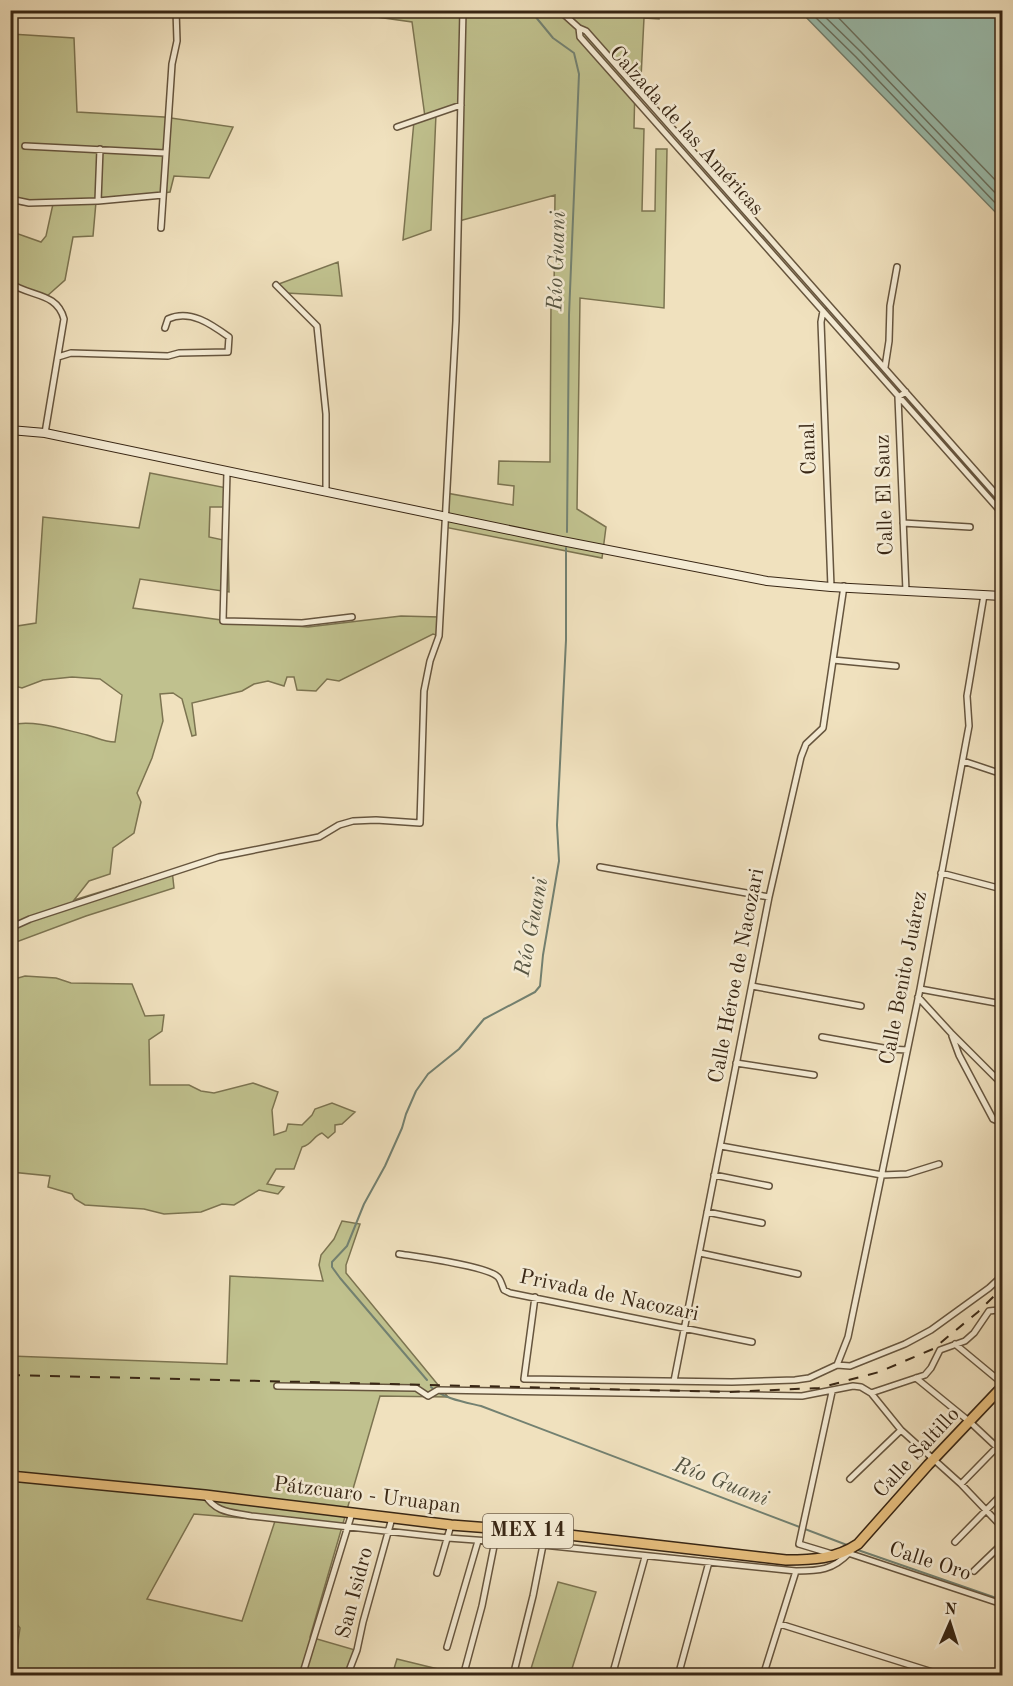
<svg xmlns="http://www.w3.org/2000/svg" width="1013" height="1686" font-family="'Old Standard TT',serif">
  <rect width="100%" height="100%" fill="#f0e1be"/>
  <filter id="stains"><feTurbulence type="fractalNoise" baseFrequency=".00333" numOctaves="4"/><feColorMatrix values="0 0 0 0 .2 0 0 0 0 .09 0 0 0 0 .02 0 0 0 .5 -.17"/></filter>
  <radialGradient id="worn" r=".72"><stop offset=".6" stop-color="#630" stop-opacity="0"/><stop offset="1" stop-color="#630" stop-opacity=".3"/></radialGradient>
  <path fill="#c0c18e" stroke="#7c7451" stroke-width="1.5" fill-rule="evenodd" d="M334,11H659V19L644,18L641,78L635,84L634,128L644,129L642,211H655L656,149H667L664,308L580,298L577,509L606,527L602,558L444,527L446,493L513,505L514,486L498,484L499,461L550,462L551,302L554,294L555,195L459,221L461,106L436,114L431,230L403,240L414,121L425,117L412,22Z
    M11,34L74,38L77,112L164,117L233,127L209,178L174,176L170,192L96,202L93,236L73,237L65,280L46,297L11,283L10,231L41,242L46,236L53,204L25,205L11,203Z
    M338,262L342,296L286,293L276,285Z
    M150,473L227,488L225,507H210L209,537L228,541L229,592L140,579L133,608L229,621L308,627L401,616L439,617V636L433,634L339,681L327,679L316,691L297,690L294,677H287L284,686L268,681L254,684L242,691L192,703L196,735L192,736L182,699L173,693L160,694L163,721L152,758L137,793L141,802L134,833L113,848L110,874L89,881L74,900L172,870L174,888L86,916L11,944V725C33,719 65,730 87,735C98,738 104,742 115,742L122,695L100,679L72,677L43,680L22,688L11,685V627L36,623L43,517L139,528Z
    M25,976L56,978L71,983L132,984L145,1016L164,1015L162,1031L149,1040L150,1085H189L201,1091L214,1093L253,1083L278,1092L272,1110L274,1135L286,1131L288,1124L302,1125L312,1115L315,1109L332,1103L355,1112L342,1124L335,1125V1132L328,1138L322,1133C313,1136 313,1144 302,1147L294,1169H276L267,1184L284,1187L278,1194L259,1190L234,1205L222,1204L201,1212L164,1214L144,1209L85,1205L75,1199L72,1194L48,1187L50,1176L11,1172V980Z
    M342,1221L360,1224L346,1265V1273L448,1397L380,1396L310,1637L355,1650L348,1675L11,1676L13,1675L20,1628L10,1615L11,1356L227,1364L230,1276L323,1281L319,1265L321,1255L334,1239ZM194,1514L275,1521L242,1621L147,1599Z
    M558,1582L596,1592L570,1675H529Z
    M397,1659L442,1670L453,1675H392Z"/>
  <path fill="#9abeaf" stroke="#738171" stroke-width="1.5" d="M800,11H1002V219Z"/>
  <g fill="none" stroke-linecap="round" stroke-linejoin="round">
    <path stroke="#697262" stroke-width="1.5" d="M808,10L856,57L1002,210
      M818,10L861,52L1002,200
      M831,10L1002,187"/>
    <path stroke="#738171" stroke-width="2" d="M530,10L553,38L574,53L579,74L569,315L567,532
      M427,1380L340,1278L332,1267V1262L347,1246L364,1204L385,1166L402,1128L406,1114L416,1091L428,1074L459,1049L484,1019L535,992L540,986L543,955L559,861L557,825L566,640V548
      M431,1387C444,1399 464,1402 481,1406L847,1545
      M855,1549L1002,1600"/>
    <defs>
      <path id="minor" d="M559,10L579,28L586,31L1002,501
        M579,28L580,37L1002,513
        M397,127L461,105
        M25,146L165,153
        M10,199L29,203L98,201L163,195
        M98,201L100,149
        M161,228L172,64L177,41L176,10
        M10,283C30,297 57,292 64,319L45,433
        M276,285L317,326L326,414V492
        M823,311L821,322L831,587
        M58,357L71,353L168,356L179,353L228,352L229,337C211,324 190,309 168,319L165,328
        M885,367L889,341L890,306L897,267
        M906,392L898,397L906,591
        M227,472L223,621L302,623L352,617
        M903,523L970,527
        M833,660L896,666
        M963,761L1002,774
        M600,867L769,897
        M941,873L1002,889
        M10,928L30,919L219,857L319,837L339,825L353,821L376,820L420,823L424,691L430,661L439,636L456,321L463,10
        M752,986L861,1006
        M920,989L1002,1004
        M918,997L951,1033L1002,1084
        M952,1036L959,1055L993,1119L1002,1123
        M822,1037L889,1049L907,1050
        M736,1063L814,1075
        M721,1146L882,1175L907,1174L939,1164
        M714,1175L769,1186
        M707,1212L762,1223
        M700,1253L798,1274
        M399,1254C418,1257 487,1266 498,1277C501,1280 502,1286 504,1290L510,1293L752,1342
        M535,1297L524,1379L732,1382L795,1380L809,1378L837,1365L850,1366L905,1344L931,1330L989,1288L1002,1276
        M955,1344L1002,1383
        M837,1365L848,1337L920,989L969,726L967,696L984,595
        M916,1378L970,1422L1002,1452
        M674,1381L769,897L801,757L806,744L823,728L844,586
        M277,1386L416,1388L428,1396L438,1390L802,1396L853,1386L861,1387L871,1393L901,1430L961,1484L1002,1527
        M832,1392L799,1544L832,1554
        M871,1393L925,1375L931,1368L940,1350L965,1341L974,1333L989,1311L998,1310L1002,1305
        M850,1479L901,1430
        M961,1484L1002,1442
        M205,1495C216,1513 231,1512 251,1516L448,1538L543,1545L796,1571C819,1571 833,1570 849,1553
        M955,1542L1002,1494
        M848,1553L1002,1604
        M974,1571L1002,1544
        M437,1573L451,1525
        M780,1624L945,1676
        M447,1647L478,1541
        M465,1669L482,1606L495,1541
        M302,1676L352,1513
        M347,1676L357,1650L363,1622L392,1518
        M513,1676L533,1596L543,1545V1532
        M612,1676L645,1557
        M678,1676L709,1562
        M763,1676L796,1571"/>
      <path id="secondary" d="M10,430L45,433L562,541L767,581L831,587L1002,596"/>
      <path id="primary" d="M10,1476L205,1495L451,1525L543,1532L786,1560C812,1560 836,1559 858,1544L928,1465L1002,1387"/>
    </defs>
    <use href="#minor" stroke="#66553e" stroke-width="8"/>
    <use href="#secondary" stroke="#382614" stroke-width="10"/>
    <use href="#primary" stroke="#382614" stroke-width="12"/>
    <use href="#minor" stroke="#f5ecd5" stroke-width="5"/>
    <use href="#secondary" stroke="#f5ecd5" stroke-width="8"/>
    <use href="#primary" stroke="#e8c07f" stroke-width="9"/>
    <path stroke="#382614" stroke-width="2" stroke-dasharray="10 10" stroke-linecap="butt" d="M10,1375L728,1392L819,1388L879,1372L933,1349L978,1312L1002,1288"/>
  </g>
  <g text-anchor="middle" dominant-baseline="central" stroke-width="5" stroke-linejoin="round" paint-order="stroke">
    <rect fill="#f5ecd5" stroke="#71614e" stroke-width="1.5" x="483" y="1514" width="90" height="34" rx="4.5"/>
    <g font-size="20" font-weight="bold" fill="#382614">
      <text x="528" y="1531">MEX 14</text>
    </g>
    <g font-size="21" fill="#382614" stroke="#f5ecd5">
      <text transform="translate(686 131) rotate(48)">Calzada de las Américas</text>
      <text transform="translate(809 449) rotate(-92)">Canal</text>
      <text transform="translate(885 495) rotate(-92)">Calle El Sauz</text>
      <text transform="translate(737 976) rotate(-79)">Calle Héroe de Nacozari</text>
      <text transform="translate(904 978) rotate(-79)">Calle Benito Juárez</text>
      <text transform="translate(609 1296) rotate(12)">Privada de Nacozari</text>
      <text transform="translate(917 1453) rotate(-47)">Calle Saltillo</text>
      <text transform="translate(367 1496) rotate(7)">Pátzcuaro - Uruapan</text>
      <text transform="translate(930 1562) rotate(18)">Calle Oro</text>
      <text transform="translate(355 1593) rotate(-75)">San Isidro</text>
    </g>
    <g font-size="22" font-style="italic" fill="#555442" stroke="#f5ecd5">
      <text transform="translate(557 261) rotate(-88)">Río Guani</text>
      <text transform="translate(532 927) rotate(-79)">Río Guani</text>
      <text transform="translate(721 1482) rotate(21)">Río Guani</text>
    </g>
  </g>
  <rect width="1013" height="1686" fill="none" stroke="#f0e1be" stroke-width="36"/>
  <rect x="12" y="12" width="989" height="1662" fill="none" stroke="#382614" stroke-width="3"/>
  <rect x="18" y="18" width="977" height="1650" fill="none" stroke="#382614" stroke-width="1.5"/>
  <g transform="translate(950 1623) rotate(3)" stroke="#f5ecd5" stroke-width="4.5" paint-order="stroke">
  <path d="M0-4.5L10 22L0 15L-10 22Z" fill="#382614"/>
  <text y="-9" font-size="16" font-weight="bold" text-anchor="middle" fill="#382614">N</text>
  </g>
  <rect width="100%" height="100%" filter="url(#stains)"/>
  <rect width="100%" height="100%" fill="url(#worn)"/>
</svg>
